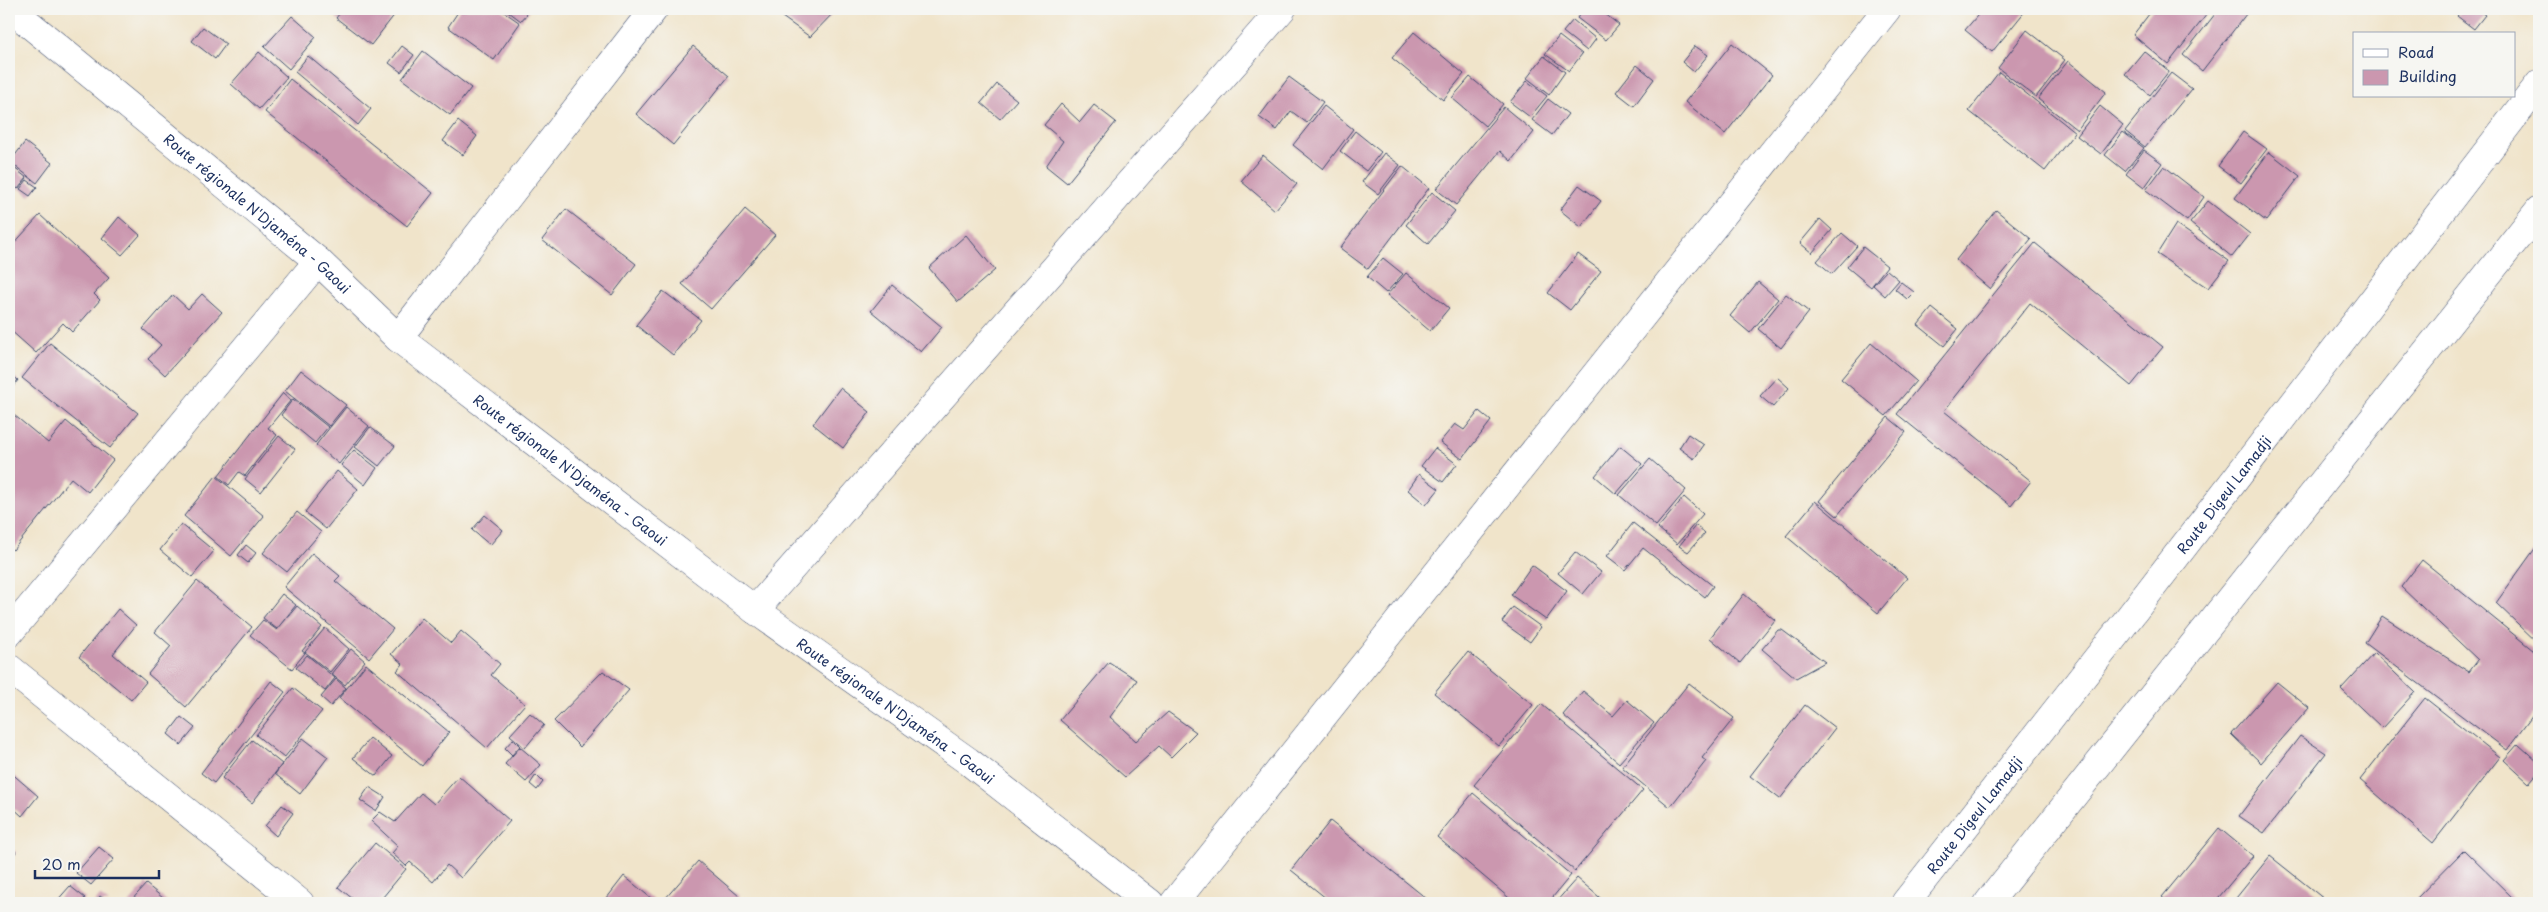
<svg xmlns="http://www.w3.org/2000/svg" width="2548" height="912" font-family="'Playpen Sans',sans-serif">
  <rect width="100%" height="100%" fill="#f6f6f2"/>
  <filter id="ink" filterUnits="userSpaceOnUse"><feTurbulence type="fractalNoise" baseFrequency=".02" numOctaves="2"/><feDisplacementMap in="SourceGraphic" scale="10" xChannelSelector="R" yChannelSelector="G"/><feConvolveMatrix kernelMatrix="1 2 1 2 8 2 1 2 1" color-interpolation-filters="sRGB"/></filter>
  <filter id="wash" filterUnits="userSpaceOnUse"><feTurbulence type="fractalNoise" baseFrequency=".0096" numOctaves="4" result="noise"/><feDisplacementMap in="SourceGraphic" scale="20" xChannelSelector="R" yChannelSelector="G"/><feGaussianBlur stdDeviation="1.12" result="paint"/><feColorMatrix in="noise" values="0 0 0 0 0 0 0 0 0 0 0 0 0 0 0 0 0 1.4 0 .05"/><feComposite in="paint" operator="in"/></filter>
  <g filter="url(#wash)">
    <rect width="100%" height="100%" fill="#f0e4ca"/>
    <g id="blocks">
      <path fill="#cb97af" d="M343,9H399L371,45L336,18Z
        M460,9H500L520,23L494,60L448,27Z
        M505,9H531L521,21Z
        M771,9H837L810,37Z
        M1584,9H1599L1619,25L1606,40L1577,18Z
        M1983,9L2026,10L1992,52L1965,30Z
        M2153,9H2211L2168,64L2133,35Z
        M2219,9H2250L2202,71L2183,55Z
        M2463,9H2477L2485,15L2474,29L2457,16Z
        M292,16L316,37L289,69L264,47Z
        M1573,20L1596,39L1587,51L1563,32Z
        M203,27L226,44L215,59L192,41Z
        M2027,30L2065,60L2036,97L1998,68Z
        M1414,32L1464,74L1443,100L1392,58Z
        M1559,36L1582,54L1569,71L1545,54Z
        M1732,43L1772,75L1725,134L1685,102Z
        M402,46L414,55L401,72L389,63Z
        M693,46L729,76L673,145L636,114Z
        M1695,46L1708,55L1694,72L1682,62Z
        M423,51L471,88L450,115L402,79Z
        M2144,51L2169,71L2150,95L2125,74Z
        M259,52L287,77L259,109L231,84Z
        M308,56L371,109L358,125L295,72Z
        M1544,56L1565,72L1549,95L1527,78Z
        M2068,61L2106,92L2077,130L2038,99Z
        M1637,65L1654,79L1634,106L1616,92Z
        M1999,72L2075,132L2045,171L1969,111Z
        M2171,73L2192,89L2145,147L2125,131Z
        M1289,77L1323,102L1307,123L1291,111L1277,130L1259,117Z
        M1470,77L1503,104L1485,126L1452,98Z
        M290,79L433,193L407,226L265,112Z
        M1527,81L1547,96L1530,117L1510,102Z
        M997,84L1017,100L1000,119L981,103Z
        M1548,99L1568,114L1552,135L1532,120Z
        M1061,104L1080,122L1094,105L1116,122L1067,183L1046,166L1063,141L1044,125Z
        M1324,106L1353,129L1323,169L1293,145Z
        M2100,106L2123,125L2101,154L2077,136Z
        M1504,107L1534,132L1511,161L1500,151L1456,205L1436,189Z
        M458,121L477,136L463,155L443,141Z
        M1355,131L1381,152L1366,171L1340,151Z
        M2123,132L2144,148L2125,171L2105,155Z
        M2243,132L2267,149L2241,183L2218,166Z
        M25,142L52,163L37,183L10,162Z
        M2144,150L2162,163L2144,188L2126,174Z
        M2269,152L2300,176L2266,221L2235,198Z
        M1384,153L1400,165L1378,194L1362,182Z
        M1263,155L1297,184L1275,210L1241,181Z
        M9,164L27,178L18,189L9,181Z
        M1402,166L1429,188L1368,269L1340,248Z
        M2164,166L2204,197L2187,221L2146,190Z
        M27,180L37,187L30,196L20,189Z
        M1579,185L1601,201L1581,227L1560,210Z
        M1432,192L1455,211L1428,244L1406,225Z
        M2208,201L2250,234L2232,257L2190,223Z
        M566,209L636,264L612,295L542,240Z
        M745,209L775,235L711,309L682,284Z
        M1996,210L2031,239L1990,289L1956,260Z
        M40,215L109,278L94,294L100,300L72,332L63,323L36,353L9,329V249Z
        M119,217L140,235L122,255L102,238Z
        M1820,219L1832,230L1812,253L1800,243Z
        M2176,224L2229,261L2208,288L2157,254Z
        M1842,233L1857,246L1832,274L1817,261Z
        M966,235L995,270L958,302L929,268Z
        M2035,243L2163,347L2131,386L2030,303L1944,411L2031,481L2011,506L1897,414Z
        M1863,247L1887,266L1871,287L1847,267Z
        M1578,254L1601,271L1570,310L1548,293Z
        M1383,258L1403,274L1386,293L1367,277Z
        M1887,270L1899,280L1885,296L1873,285Z
        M1406,273L1449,308L1430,331L1387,295Z
        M1758,282L1778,299L1750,333L1730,316Z
        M1901,282L1914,292L1907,299L1895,289Z
        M892,285L942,327L921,352L871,311Z
        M663,291L701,320L673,355L636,325Z
        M202,294L222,312L165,375L148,359L161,345L143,329L173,295L188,309Z
        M1786,294L1809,312L1781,348L1758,329Z
        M1932,308L1958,329L1944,346L1918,325Z
        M50,343L138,413L110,448L22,378Z
        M1871,343L1916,381L1886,416L1841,379Z
        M301,370L346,405L329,426L285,391Z
        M9,373L18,380L9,392Z
        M1777,377L1789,388L1773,407L1760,396Z
        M840,388L870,412L843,448L813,424Z
        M283,393L291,400L268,428L277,435L245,476L239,472L229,485L218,476Z
        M293,399L328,427L315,443L281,415Z
        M346,407L369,426L339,464L316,445Z
        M1479,411L1491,421L1462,459L1440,442L1455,424L1464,430Z
        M14,415L48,443L66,421L113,460L88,492L71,478L13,550L9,547V422Z
        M1888,417L1906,432L1837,516L1819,501Z
        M370,427L395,446L379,466L355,447Z
        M1688,434L1704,445L1694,459L1679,448Z
        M279,436L295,449L261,492L245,479Z
        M1620,446L1642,464L1616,494L1595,476Z
        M1435,448L1457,464L1443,482L1421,466Z
        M354,450L377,468L365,485L341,465Z
        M1650,459L1686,490L1656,526L1619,495Z
        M337,471L358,489L326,529L305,512Z
        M1419,474L1439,489L1426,505L1408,490Z
        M216,476L264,516L231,556L184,516Z
        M1684,497L1703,514L1677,544L1658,528Z
        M1815,501L1907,578L1878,613L1786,536Z
        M297,512L321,532L287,572L263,553Z
        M485,515L503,530L490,545L472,530Z
        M1633,523L1713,586L1705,597L1643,548L1625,570L1607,556Z
        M181,524L214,551L192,577L160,550Z
        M1696,525L1705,533L1688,552L1679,546Z
        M2539,543V644L2496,603Z
        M246,545L256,553L248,563L238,555Z
        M1575,552L1601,572L1583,594L1558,573Z
        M312,553L340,576L335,581L393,629L369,658L284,587Z
        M2422,560L2539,655V707L2507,750L2365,643L2382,616L2469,672L2478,660L2401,587Z
        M1532,565L1567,591L1546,620L1511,595Z
        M197,581L252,627L186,707L148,674L171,646L155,632Z
        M282,594L296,605L277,629L263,618Z
        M1744,594L1775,620L1740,663L1710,638Z
        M297,606L322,627L302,651L305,653L292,669L250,635L263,620L277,630Z
        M1513,607L1541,627L1530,642L1502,622Z
        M118,609L136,625L113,654L146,682L131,700L79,657Z
        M422,618L451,643L461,631L500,664L491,675L525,704L487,748L397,671L403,664L391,654Z
        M325,628L349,649L330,672L305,652Z
        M1778,630H1782L1825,662L1796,678L1762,649Z
        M351,649L365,661L345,685L331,674Z
        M1468,652L1533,705L1499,746L1434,693Z
        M2374,653L2415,692L2382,728L2341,689Z
        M307,655L335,678L325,691L296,668Z
        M1109,662L1137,680L1110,717L1136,741L1168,712L1196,732L1171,757L1159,746L1125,777L1060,720Z
        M366,664L449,732L422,766L339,698Z
        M603,671L629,690L580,747L554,721Z
        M336,679L346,688L331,706L321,697Z
        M271,681L285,692L214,783L201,773Z
        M2277,682L2309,708L2261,763L2231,734Z
        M1689,683L1734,718L1702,758L1706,761L1670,807L1622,767Z
        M293,688L322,711L284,758L256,735Z
        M1583,691L1613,716L1627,700L1654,723L1619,763L1563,715Z
        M2425,698L2500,757L2433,843L2360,780Z
        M1541,704L1643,790L1575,871L1474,785Z
        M1805,705L1835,728L1780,799L1750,776Z
        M530,713L544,725L525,748L510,735Z
        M181,717L195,728L181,745L168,734Z
        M2300,736L2326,753L2264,833L2239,816Z
        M303,738L328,757L300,794L275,774Z
        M370,738L392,756L376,776L353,758Z
        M513,739L520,746L512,755L505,748Z
        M252,740L282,764L252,803L222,778Z
        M2518,744L2539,763V771L2529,783L2504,760Z
        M520,747L541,765L526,782L505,764Z
        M9,771L38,796L22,816L9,804Z
        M536,775L543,782L537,790L530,784Z
        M459,776L510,821L461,878L447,865L433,882L410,862L406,866L392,853L398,846L371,821L380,812L395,822L421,793L434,804Z
        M369,787L385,797L376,811L360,800Z
        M1473,793L1571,875L1548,903H1515L1437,837Z
        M282,805L293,813L276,836L265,826Z
        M1330,821L1432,903H1332L1291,870Z
        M2219,828L2253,856L2214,903H2169L2162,897Z
        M375,843L406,869L378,903H358L338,887Z
        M9,846L16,852L9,861Z
        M99,847L114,859L91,885L76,873Z
        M2464,850L2516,901L2514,903H2416L2414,901Z
        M2270,856L2329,903H2232Z
        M698,861L739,896L733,903H668L664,900Z
        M624,876L657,903H603Z
        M1577,878L1606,903H1555Z
        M146,884L169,903H129Z
        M70,886L85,898L81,903H55Z
        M100,896L109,903H94Z"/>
    </g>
  </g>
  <g filter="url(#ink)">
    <use href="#blocks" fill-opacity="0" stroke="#3b4a6e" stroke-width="1"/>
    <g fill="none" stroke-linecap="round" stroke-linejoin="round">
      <defs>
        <g id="street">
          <path id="s1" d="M11,9L318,261L398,338L755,610L968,761L1150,903"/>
          <path d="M398,338L654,9"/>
          <path d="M755,610L1282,9"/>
          <path d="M9,633L318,261"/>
          <path d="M9,668L300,903"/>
          <path d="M1174,903L1887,9"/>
        </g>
        <g id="secondary">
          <path id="s2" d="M1905,903L2121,628L2539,84"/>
          <path d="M1988,903L2539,210"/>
        </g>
      </defs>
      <use href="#street" stroke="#3b4a6e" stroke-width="29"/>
      <use href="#secondary" stroke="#3b4a6e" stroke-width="29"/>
      <use href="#street" stroke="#fff" stroke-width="28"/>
      <use href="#secondary" stroke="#fff" stroke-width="28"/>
    </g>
  </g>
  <g text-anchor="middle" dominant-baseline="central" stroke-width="4" stroke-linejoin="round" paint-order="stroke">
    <g font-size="14" fill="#1b2f5e" stroke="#f6f6f2">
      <text stroke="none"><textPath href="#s1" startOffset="320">Route régionale N'Djaména - Gaoui</textPath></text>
      <text stroke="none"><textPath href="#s1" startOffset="725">Route régionale N'Djaména - Gaoui</textPath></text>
      <text stroke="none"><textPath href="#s2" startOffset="518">Route Digeul Lamadji</textPath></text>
      <text stroke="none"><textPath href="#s1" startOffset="1130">Route régionale N'Djaména - Gaoui</textPath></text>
      <text stroke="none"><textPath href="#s2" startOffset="112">Route Digeul Lamadji</textPath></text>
    </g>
  </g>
  <rect width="2548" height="912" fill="none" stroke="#f6f6f2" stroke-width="30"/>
  <rect x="2353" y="32" width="162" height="65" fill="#f6f6f2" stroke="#9ea6b7"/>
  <rect x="2363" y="49" width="25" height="8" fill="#ffffff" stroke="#9ea6b7"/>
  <text x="2398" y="58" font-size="15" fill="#1b2f5e">Road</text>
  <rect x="2363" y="70" width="25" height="15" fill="#cb97af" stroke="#9ea6b7"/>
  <text x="2398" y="82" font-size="15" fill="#1b2f5e">Building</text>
  <path d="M35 870v8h124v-8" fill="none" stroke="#1b2f5e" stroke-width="2.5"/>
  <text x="42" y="870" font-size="15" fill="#1b2f5e" stroke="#f6f6f2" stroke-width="4" paint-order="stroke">20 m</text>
</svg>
